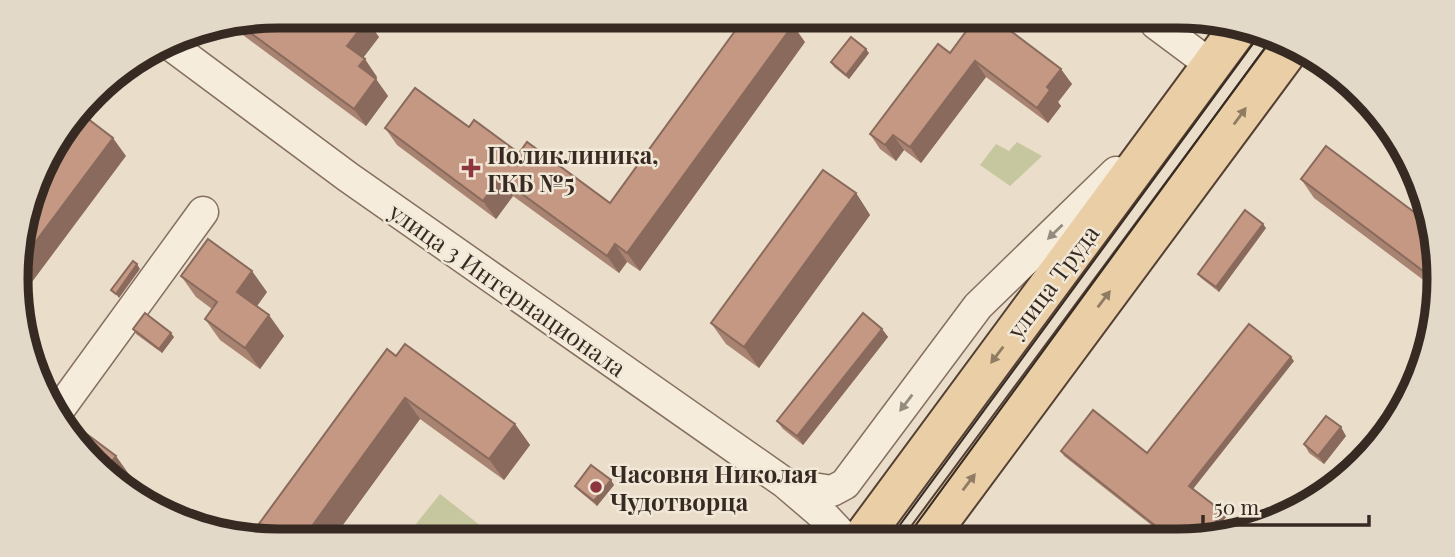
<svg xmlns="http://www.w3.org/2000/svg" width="1455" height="557" font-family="'Playfair Display',serif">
  <rect width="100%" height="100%" fill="#eaddc9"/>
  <path fill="#c6c79e" d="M1017,142L1042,156L1010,186L980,165L996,144L1009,151Z
    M440,494L490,533L489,534H429L416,524Z"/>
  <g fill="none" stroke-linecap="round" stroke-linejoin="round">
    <defs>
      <path id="minor" d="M1156,24L1211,65
        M169,44L348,177L785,483L826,518L843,536
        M56,414L203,212
        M787,484L832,491L845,484L978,306L1116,172"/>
      <path id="major" d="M863,537L1241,25
        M928,537L1291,47"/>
    </defs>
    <use href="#minor" stroke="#857060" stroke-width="33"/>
    <use href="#major" stroke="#533f33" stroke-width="42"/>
    <use href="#minor" stroke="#f6ecdc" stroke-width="30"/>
    <use href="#major" stroke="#e9cea6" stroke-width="38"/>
    <path stroke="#372a22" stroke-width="2" d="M891,537L1261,33
      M907,537L1272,38"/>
  </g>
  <path fill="#a98371" d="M278,16L379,37L363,58L377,77L375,78L388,96L366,126L228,24Z
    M969,22L1020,23L1013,32L1072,84L1058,102L1061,106L1048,123L986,77L921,163L904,150L896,161L880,149L870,134L950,53L972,24Z
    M805,42L640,271L627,262L619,273L513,196L496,219L397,145L385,128L469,127L519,153L610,203Z
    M869,53L849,79L834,67L831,62Z
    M1301,179L1437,245L1434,288L1314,198Z
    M856,193L870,215L759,368L726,344L711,323Z
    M1266,228L1219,292L1201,278L1198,274Z
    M181,276L267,292L257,306L284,336L260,369L220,340L205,319L212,309L196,297Z
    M133,329L174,337L162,353L136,334Z
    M882,329L888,337L803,445L783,429L777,421Z
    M396,356L515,424L530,445L504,480L420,419L337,533L253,532Z
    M1294,361L1193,489L1226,517L1208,539H1169L1064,456L1061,451L1147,453Z
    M1346,436L1324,464L1309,453L1304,444Z
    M614,485L597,506L578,490L575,486Z"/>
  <path fill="#896a5c" d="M367,20L379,37L359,63L347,46Z
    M999,23H1020L1009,37Z
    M793,25L805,42L640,271L627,253Z
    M866,49L869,53L849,79L846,75Z
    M365,59L377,77L371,84L359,66Z
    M975,61L986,77L921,163L910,147Z
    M1061,69L1072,84L1058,102L1061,106L1048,123L1037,108L1047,87Z
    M376,79L388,96L366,126L354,109Z
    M893,135L904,150L896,161L885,145Z
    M113,138L126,156L20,298L19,264Z
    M500,178L513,196L496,219L483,201Z
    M856,193L870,215L759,368L744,347Z
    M1263,224L1266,228L1219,292L1216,287Z
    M615,244L627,262L619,273L607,256Z
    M137,264L140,269L119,298L116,294Z
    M252,271L267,292L252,313L237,292Z
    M269,315L284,336L260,369L245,348Z
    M882,329L888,337L803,445L797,436Z
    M171,333L174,337L162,353L159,349Z
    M1291,357L1294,361L1192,490L1189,486Z
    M405,398L420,419L337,533H307Z
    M515,424L530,445L504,480L489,459Z
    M1341,427L1346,436L1324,464L1318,456Z
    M116,456L131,477L122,489L119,487L104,471Z
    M611,480L614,485L597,506L594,501Z
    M1223,512L1226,517L1208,539H1202Z"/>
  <path fill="#c49883" stroke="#896a5c" stroke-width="2" d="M278,16L363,17L367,20L347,46L365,59L359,66L376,79L354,109L237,23Z
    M743,20L787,21L793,25L627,253L615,244L607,256L500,178L483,201L385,128L415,88L469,127L474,120L519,153L527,142L610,203Z
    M973,22L1000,23L1061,69L1047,87L1050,90L1037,108L975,61L910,147L893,135L885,145L870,134L938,44L950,53Z
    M851,37L866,49L846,75L831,62Z
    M79,112L113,138L19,264L18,244L50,150Z
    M1326,146L1430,224L1437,245L1435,280L1301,179Z
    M823,170L856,193L744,347L711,323Z
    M1245,210L1263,224L1216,287L1198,274Z
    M208,239L252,271L237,292L269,315L245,348L205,319L217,302L181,276Z
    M133,261L137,264L116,294L111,290Z
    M145,313L171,333L159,349L133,329Z
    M863,313L882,329L797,436L777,421Z
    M1249,324L1291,357L1189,486L1223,512L1202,539H1172L1061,451L1093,410L1147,453Z
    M405,344L515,424L489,459L405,398L307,533L253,532L387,349L396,356Z
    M1326,416L1341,427L1318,456L1304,444Z
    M72,423L116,456L104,471L66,431Z
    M591,465L611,480L594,501L575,486Z
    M1267,518L1273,522L1262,525Z"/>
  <defs><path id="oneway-solid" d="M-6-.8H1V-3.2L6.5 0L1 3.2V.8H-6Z" transform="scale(1.75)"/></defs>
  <g fill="#907c64">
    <use href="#oneway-solid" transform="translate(1240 116) rotate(-54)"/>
    <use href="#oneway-solid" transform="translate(1104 299) rotate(-53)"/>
    <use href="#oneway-solid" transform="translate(997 355) rotate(127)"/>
    <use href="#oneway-solid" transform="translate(969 482) rotate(-53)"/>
  </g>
  <g fill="#968b7f">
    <use href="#oneway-solid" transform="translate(1055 232) rotate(136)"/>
    <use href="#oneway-solid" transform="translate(906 403) rotate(127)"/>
  </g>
  <g fill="#8d363e" stroke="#f2e8d8" stroke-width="2.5">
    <path d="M467.5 157.5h7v7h7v7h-7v7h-7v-7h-7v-7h7z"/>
    <circle cx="596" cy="487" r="7"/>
  </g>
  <g text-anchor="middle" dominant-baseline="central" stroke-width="5" stroke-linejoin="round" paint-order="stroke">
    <g font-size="24" font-weight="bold" fill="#372a22" stroke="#f2e8d8" text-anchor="start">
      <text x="487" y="154">Поликлиника,<tspan x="487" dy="28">ГКБ №5</tspan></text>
      <text x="610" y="473">Часовня Николая<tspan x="610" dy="28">Чудотворца</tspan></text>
    </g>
    <g font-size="24" fill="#372a22" stroke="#f2e8d8">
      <text transform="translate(1052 281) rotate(-53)">улица Труда</text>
      <text transform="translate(508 289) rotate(35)">улица 3 Интернационала</text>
    </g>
  </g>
  <path d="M0 0H1455V557H0ZM278 28H1177A250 250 0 0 1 1427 278V279A250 250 0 0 1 1177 529H278A250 250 0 0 1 28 279V278A250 250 0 0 1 278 28Z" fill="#e3d9c9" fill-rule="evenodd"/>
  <path fill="none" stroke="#372a22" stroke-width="9" d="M278 28H1177A250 250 0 0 1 1427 278V279A250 250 0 0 1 1177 529H278A250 250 0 0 1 28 279V278A250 250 0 0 1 278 28Z"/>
  <path d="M1203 515v10h166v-10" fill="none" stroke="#372a22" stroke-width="3.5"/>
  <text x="1214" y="515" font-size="21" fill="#372a22" stroke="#f2e8d8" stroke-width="5" paint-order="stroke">50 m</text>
</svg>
